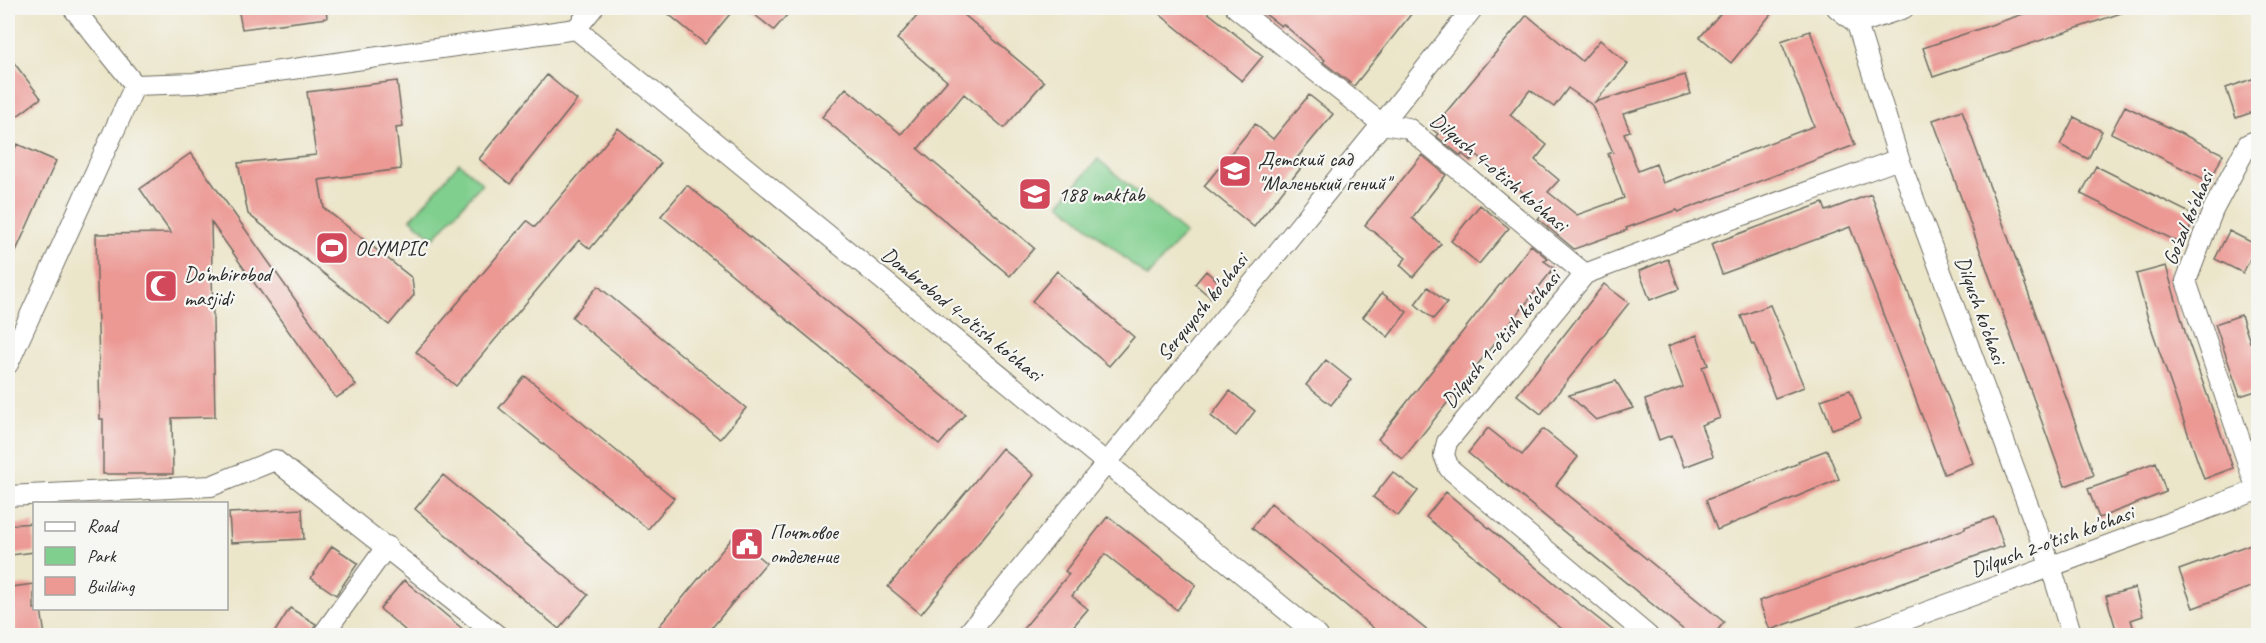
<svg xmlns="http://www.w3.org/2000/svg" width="2266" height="643" font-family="Caveat,sans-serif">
  <rect width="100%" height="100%" fill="#f6f6f2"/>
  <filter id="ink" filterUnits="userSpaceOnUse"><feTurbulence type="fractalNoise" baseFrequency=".0167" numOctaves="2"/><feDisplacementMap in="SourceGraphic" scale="12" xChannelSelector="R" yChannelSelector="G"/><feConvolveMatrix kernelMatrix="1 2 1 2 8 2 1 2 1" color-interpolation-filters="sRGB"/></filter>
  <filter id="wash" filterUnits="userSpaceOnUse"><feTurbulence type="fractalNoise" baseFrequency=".008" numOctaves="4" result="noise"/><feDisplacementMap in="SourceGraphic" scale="24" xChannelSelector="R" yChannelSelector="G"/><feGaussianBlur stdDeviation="1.35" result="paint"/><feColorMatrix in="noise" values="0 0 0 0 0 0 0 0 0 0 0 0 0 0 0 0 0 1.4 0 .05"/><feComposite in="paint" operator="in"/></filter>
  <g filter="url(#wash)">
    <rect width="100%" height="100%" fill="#ebe5c9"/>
    <path fill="#80cf8e" stroke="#567d5c" stroke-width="1.5" d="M1098,159L1185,233L1147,277L1060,203Z
      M459,163L482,183L434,238L411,219Z"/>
    <g id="blocks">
      <path fill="#ec9994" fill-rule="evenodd" d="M238,8H326L327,18L242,29Z
        M661,8H735L705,44Z
        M746,8H793L774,30Z
        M924,8H956L1044,82L1004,128L964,94L918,149L1034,248L1010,276L822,117L846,88L901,134L947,81L897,39Z
        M1152,8H1202L1263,56L1242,81Z
        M1257,8H1416L1354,86L1323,62L1325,60L1283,24L1281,26Z
        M1725,8H1776L1731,63L1700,37Z
        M2041,8H2130V10L1933,77L1923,48Z
        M1527,15L1582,61L1600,40L1628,64L1595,102L1685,75L1691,94L1623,114L1630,131L1624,133L1638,171L1656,164L1663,183L1814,126L1781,41L1810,31L1855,145L1678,212L1677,210L1626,228L1627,230L1574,249L1538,219L1545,210L1477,155L1471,161L1462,154L1461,156L1436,136L1438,134L1432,129ZM1568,88L1592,105L1613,152L1608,154L1624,198L1577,215L1548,192L1559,180L1535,160L1547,145L1510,115L1530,90L1554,107Z
        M8,55L41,98L8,123Z
        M547,75L577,100L510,184L479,159Z
        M2255,78L2259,88V110L2236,118L2226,88Z
        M397,81L403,127L396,128L401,169L319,180L324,208L412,278L414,295L389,325L248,214L238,163L316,155L307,92Z
        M1309,95L1333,114L1297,158L1304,164L1254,227L1204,186L1255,124L1273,139Z
        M2125,106L2223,154L2210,182L2111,133Z
        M1962,110L2094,475L2065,486L1933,120Z
        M2074,117L2102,131L2088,159L2060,145Z
        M618,128L661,163L590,249L579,240L456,386L416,352L527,221L535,227Z
        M17,144L56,161L8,269V165Z
        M191,153L356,385L336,398L211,222L215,417L172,418L173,474H103V419H100L96,234L171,233L140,189Z
        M1422,155L1446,175L1412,218L1441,244L1413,277L1400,265L1406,258L1365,225Z
        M2096,166L2196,216L2182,244L2081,194Z
        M687,185L965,414L939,445L661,216Z
        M1871,194L1973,463L1944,474L1850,227L1722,274L1711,244L1823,203L1826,211Z
        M1480,205L1509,228L1479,264L1451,241Z
        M2229,231L2257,245L2243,273L2215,259Z
        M1531,245L1548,259L1544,261L1554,268L1403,459L1378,439Z
        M1668,259L1679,289L1650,300L1639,271Z
        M2166,266L2186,335L2233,468L2204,479L2148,319L2136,274Z
        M1057,271L1134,337L1109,366L1032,301Z
        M1206,271L1222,285L1211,298L1195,284Z
        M1604,284L1629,303L1541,414L1517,395Z
        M598,286L746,408L720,439L572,317Z
        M1428,287L1447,303L1433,319L1415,304Z
        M1382,293L1407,312L1388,337L1363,317Z
        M1770,305L1804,387L1775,398L1754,344L1752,345L1741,316Z
        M2241,315L2250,342L2259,339V390L2240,396L2215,324Z
        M1697,335L1708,365L1702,367L1720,418L1701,425L1713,456L1684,467L1672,435L1659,440L1645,400L1683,387L1668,346Z
        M1326,360L1351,380L1331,405L1306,385Z
        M525,376L674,498L648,529L499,408Z
        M1616,381L1633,408L1596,420L1569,395Z
        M1850,390L1861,419L1832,429L1821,400Z
        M1230,391L1255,411L1236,436L1211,416Z
        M1488,428L1522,455L1543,429L1578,457L1556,485L1724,622L1713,636H1691L1468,453Z
        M1002,448L1034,475L921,614L888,587Z
        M1827,450L1839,479L1717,530L1706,500L1756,481V480L1799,463L1798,461Z
        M2156,462L2166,492L2099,518L2088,489L2128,475L2127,473Z
        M1393,472L1418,491L1398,516L1373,497Z
        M443,475L588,595L559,629L415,509Z
        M1446,492L1576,601L1620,636H1571L1498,578L1499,577L1426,517Z
        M1271,503L1362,578L1434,636H1383L1354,612L1252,528Z
        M302,509L304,539L231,543L229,513Z
        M1108,516L1196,585L1177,610L1105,554L1072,596L1088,609L1065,636H1017L1069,574L1065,571Z
        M1994,517L2004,546L1770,630L1759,601L1965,529V527Z
        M34,523V552L11,555L8,525Z
        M734,536L766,563L705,636H651Z
        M2259,541V584L2193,608L2179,570Z
        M332,546L358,563L336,595L311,578Z
        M404,580L471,636H412L380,609Z
        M34,584V609H41L45,636H16L11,587Z
        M2135,588L2143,616L2131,620L2136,636H2118L2106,596Z
        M290,608L316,624L312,631L308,636H272Z"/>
    </g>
  </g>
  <g filter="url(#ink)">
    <use href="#blocks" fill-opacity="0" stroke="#6e6c62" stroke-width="1.5"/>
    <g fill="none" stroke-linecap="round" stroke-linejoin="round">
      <defs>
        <path id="street" d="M73,8L135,85
          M1236,8L1382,124L1408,128L1585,274
          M1837,8L1857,24L1899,159L2051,567L2072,636
          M1857,24L1904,8
          M576,29L1318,636
          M576,29L593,8
          M135,85L194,83L576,29
          M2258,140L2248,144L2213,210L2186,281L2258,493
          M8,364L135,85
          M8,496L211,486L275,460L498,636
          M322,636L387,546
          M966,636L1382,124L1473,8
          M1648,636L1449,468L1444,455L1447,442L1585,274L1682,237L1899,159
          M1862,636L2258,490"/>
      </defs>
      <use href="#street" stroke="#6e6c62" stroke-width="22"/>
      <use href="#street" stroke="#fff" stroke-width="20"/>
    </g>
  </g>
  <defs>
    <symbol id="school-square" viewBox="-11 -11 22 22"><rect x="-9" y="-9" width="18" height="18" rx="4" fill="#d1495b" stroke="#f6f6f2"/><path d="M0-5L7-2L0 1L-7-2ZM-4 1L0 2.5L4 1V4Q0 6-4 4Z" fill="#fff"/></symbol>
    <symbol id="stadium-square" viewBox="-11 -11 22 22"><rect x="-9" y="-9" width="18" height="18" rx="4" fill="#d1495b" stroke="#f6f6f2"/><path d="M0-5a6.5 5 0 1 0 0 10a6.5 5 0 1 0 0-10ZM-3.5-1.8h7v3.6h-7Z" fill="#fff"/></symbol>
    <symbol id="mosque-square" viewBox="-11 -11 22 22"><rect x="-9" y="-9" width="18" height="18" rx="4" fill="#d1495b" stroke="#f6f6f2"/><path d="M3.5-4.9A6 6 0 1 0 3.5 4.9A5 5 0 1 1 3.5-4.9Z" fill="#fff"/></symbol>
    <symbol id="civic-square" viewBox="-11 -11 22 22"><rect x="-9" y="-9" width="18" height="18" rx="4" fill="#d1495b" stroke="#f6f6f2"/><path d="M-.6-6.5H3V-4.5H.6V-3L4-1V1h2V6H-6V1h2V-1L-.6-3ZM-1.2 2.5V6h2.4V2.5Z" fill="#fff"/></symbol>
  </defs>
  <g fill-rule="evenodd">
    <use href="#school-square" x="1216" y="152" width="38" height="38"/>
    <use href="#school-square" x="1016" y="175" width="38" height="38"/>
    <use href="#stadium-square" x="313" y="229" width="38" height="38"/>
    <use href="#mosque-square" x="142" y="267" width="38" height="38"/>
    <use href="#civic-square" x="728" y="525" width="38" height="38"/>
  </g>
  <g text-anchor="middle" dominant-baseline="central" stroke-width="4.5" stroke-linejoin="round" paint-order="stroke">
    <g font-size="21" fill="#2b2b2b" stroke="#f6f6f2" text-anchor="start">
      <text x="1258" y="159">Детский сад<tspan x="1258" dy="24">"Маленький гений"</tspan></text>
      <text x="1058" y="194">188 maktab</text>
      <text x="355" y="248">OLYMPIC</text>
      <text x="184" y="274">Do‘mbirobod<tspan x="184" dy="24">masjidi</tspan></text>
      <text x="770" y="532">Почтовое<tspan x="770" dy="24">отделение</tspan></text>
    </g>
    <g font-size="21" fill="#2b2b2b" stroke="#f6f6f2">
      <text transform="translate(1499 172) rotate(40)">Dilqush 4-o'tish ko'chasi</text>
      <text transform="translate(2188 218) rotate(-67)">Go'zal ko'chasi</text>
      <text transform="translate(1202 307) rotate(-51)">Serquyosh ko'chasi</text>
      <text transform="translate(1981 310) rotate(70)">Dilqush ko'chasi</text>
      <text transform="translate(962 314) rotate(39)">Dombrobod 4-o'tish ko'chasi</text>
      <text transform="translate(1501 339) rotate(-50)">Dilqush 1-o'tish ko'chasi</text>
      <text transform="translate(2052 541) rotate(-20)">Dilqush 2-o'tish ko'chasi</text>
    </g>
  </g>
  <rect width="2266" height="643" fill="none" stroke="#f6f6f2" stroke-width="30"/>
  <rect x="33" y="502" width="195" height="108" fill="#f6f6f2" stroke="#a5a5a2" stroke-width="1.5"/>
  <rect x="45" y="522" width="30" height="9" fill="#ffffff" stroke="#a5a5a2" stroke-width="1.5"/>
  <text x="87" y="532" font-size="18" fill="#2b2b2b">Road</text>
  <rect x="45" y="547" width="30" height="18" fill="#80cf8e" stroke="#a5a5a2" stroke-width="1.5"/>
  <text x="87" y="562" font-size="18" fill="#2b2b2b">Park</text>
  <rect x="45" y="577" width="30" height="18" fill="#ec9994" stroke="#a5a5a2" stroke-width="1.5"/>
  <text x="87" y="592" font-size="18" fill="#2b2b2b">Building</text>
</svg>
